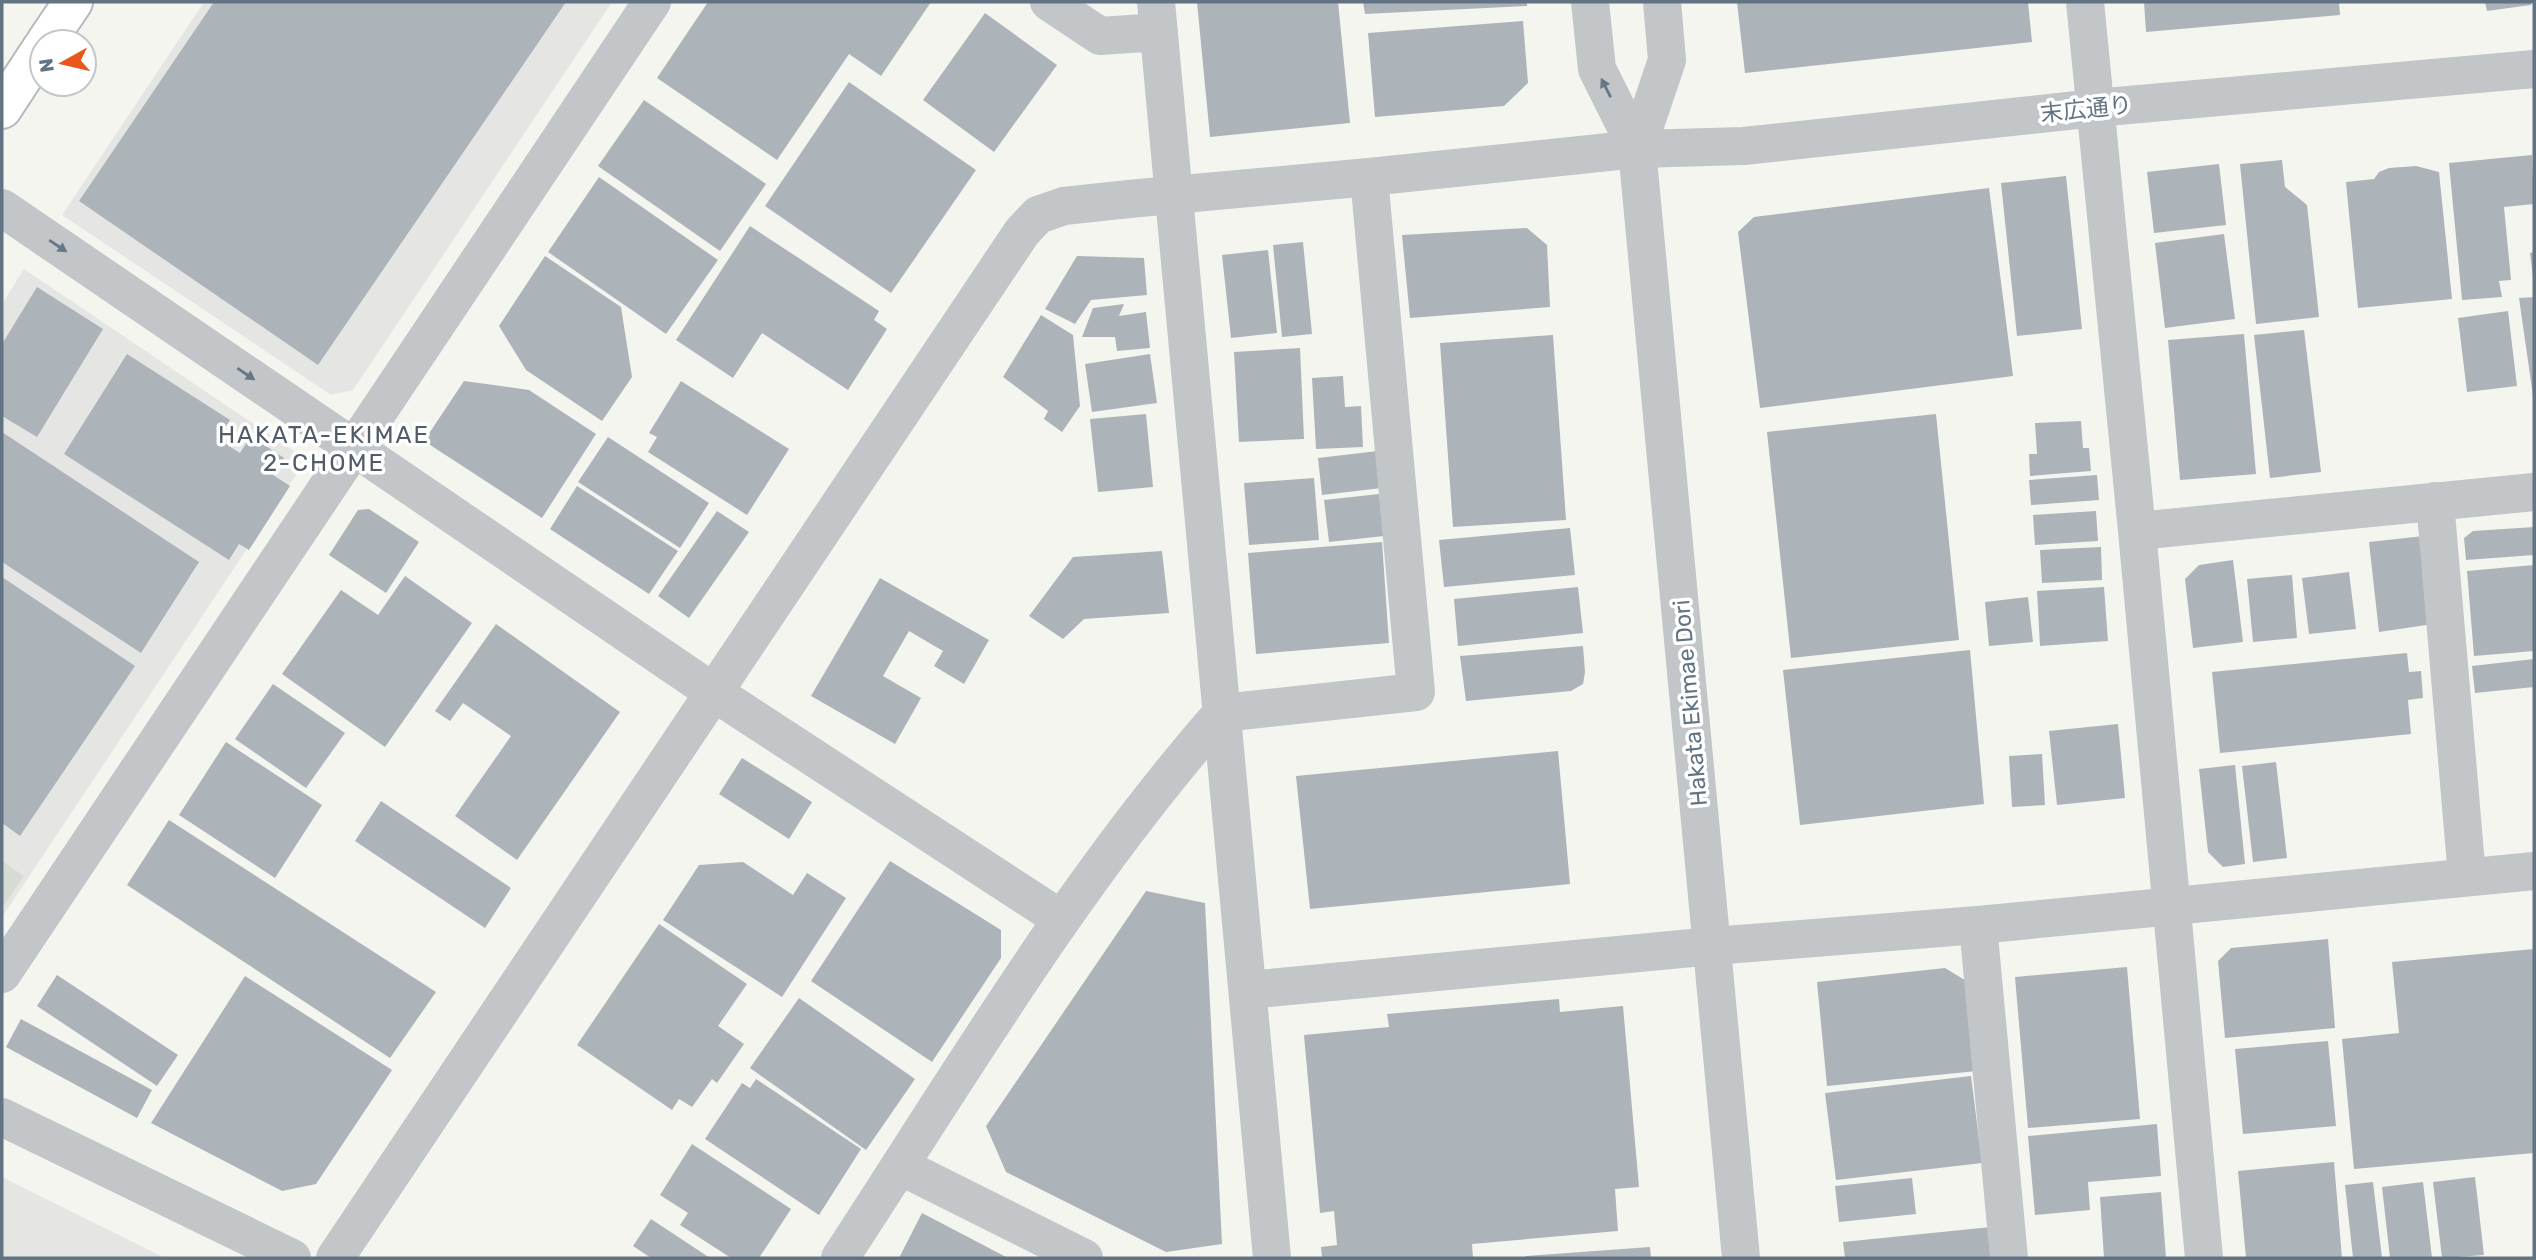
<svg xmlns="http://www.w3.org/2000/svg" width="2536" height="1260" font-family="Rubik,'Noto Sans JP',sans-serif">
  <rect width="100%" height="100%" fill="#f5f5f0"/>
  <path fill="#e5e6e4" d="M204,2H612L353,390L331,395L62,215Z
    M24,269L294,451L298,472L2,917V304Z
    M2,1177L165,1258H2Z"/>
  <path fill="#d5dcd1" d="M2,861L24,876L2,908Z"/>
  <path fill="#acb3b9" d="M214,2H566L318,365L79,201Z
    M708,2H931L881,76L849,54L777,160L657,78Z
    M1197,2H1338L1350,123L1210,137Z
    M1363,2H1527V6L1365,14Z
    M1737,2H2028L2032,42L1745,73Z
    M2144,2H2339L2340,15L2146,32Z
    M2485,2H2531V5L2487,11Z
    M985,13L1057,65L994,152L923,100Z
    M1523,21L1528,83L1504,106L1375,117L1368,33Z
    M849,82L976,170L891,293L765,206Z
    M644,100L766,184L720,251L598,166Z
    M2532,155L2534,204L2504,207L2511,280L2499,281L2502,297L2462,300L2449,163Z
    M2282,160L2285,187L2307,205L2319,317L2256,324L2240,164Z
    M2219,164L2226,225L2154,233L2147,172Z
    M2416,166L2439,172L2452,299L2358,308L2346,182L2374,179L2379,172L2389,168Z
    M2066,176L2082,329L2017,336L2001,183Z
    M599,177L718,260L666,334L548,252Z
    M1989,188L2013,376L1760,408L1738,232L1754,217Z
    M750,226L879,311L874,320L887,329L848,390L762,333L733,378L676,340Z
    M1527,228L1547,245L1550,307L1410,318L1402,235Z
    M2224,234L2235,319L2165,328L2155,243Z
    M1303,242L1312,334L1282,337L1273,245Z
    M1268,250L1277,333L1231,338L1222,255Z
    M2534,252V276L2533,277L2530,253Z
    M545,256L621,307L632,377L602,421L526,370L499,326Z
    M1077,256L1144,258L1147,295L1091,300L1075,324L1045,309Z
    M37,287L103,329L37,437L2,416V344Z
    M2534,297V396H2533L2519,298Z
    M1124,304L1119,316L1146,312L1150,348L1117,351L1115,337H1082L1093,308Z
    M2508,311L2517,386L2467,392L2458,318Z
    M1041,315L1073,335L1080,406L1062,432L1044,419L1048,411L1003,377Z
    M2304,330L2321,472L2270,478L2254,335Z
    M2244,334L2256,474L2180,480L2168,340Z
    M1553,335L1566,520L1453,527L1440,343Z
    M1300,348L1304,439L1239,442L1234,352Z
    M127,354L230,420L218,439L240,453L251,436L284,458L273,475L290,486L249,550L239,544L229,560L64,454Z
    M1150,354L1157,403L1092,412L1085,364Z
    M1343,376L1345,407L1361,406L1363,447L1316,449L1312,378Z
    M464,381L529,390L596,434L542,518L424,441Z
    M681,381L789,449L747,515L648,452L657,437L649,433Z
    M1146,414L1153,487L1098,492L1090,419Z
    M1936,414L1959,640L1791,658L1767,432Z
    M2081,421L2083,448H2089L2091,471L2030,476L2029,454H2037L2035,423Z
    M2,432L199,562L141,653L2,562Z
    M608,437L709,503L680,548L578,482Z
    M1378,451L1382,488L1322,495L1318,458Z
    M2097,475L2099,500L2031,505L2029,480Z
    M1314,478L1319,540L1249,545L1244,483Z
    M577,486L678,551L649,594L550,529Z
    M1379,494L1384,536L1329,542L1324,500Z
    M369,509L419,542L386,593L329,555L358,510Z
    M717,511L749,532L689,618L658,596Z
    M2096,511L2098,541L2035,545L2033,515Z
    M2534,527V555L2466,560L2464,538L2473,531Z
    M1570,528L1575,575L1444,587L1439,540Z
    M2424,536L2433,624L2379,632L2369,542Z
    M1382,542L1389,643L1256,654L1248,553Z
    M2101,547L2102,580L2042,583L2040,550Z
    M1162,551L1169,613L1084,619L1063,639L1029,616L1073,557Z
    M2233,560L2243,642L2193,648L2185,579L2199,565Z
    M2534,565V651L2474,656L2467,571Z
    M2349,572L2356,629L2309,634L2302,578Z
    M2292,575L2297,638L2253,642L2247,579Z
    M405,576L472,623L385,747L282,674L341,590L378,615Z
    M2,577L135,666L20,836L2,823Z
    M880,578L989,640L964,684L934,666L943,651L909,631L883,676L921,698L895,744L811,696Z
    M1578,587L1583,633L1458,646L1454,599Z
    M2104,587L2108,641L2040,646L2037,591Z
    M2028,597L2033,642L1989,646L1985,602Z
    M496,624L620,712L517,860L455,816L511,736L463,703L450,721L435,711Z
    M1583,646L1585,672L1583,684L1571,691L1466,701L1460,656Z
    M1970,650L1984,804L1800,825L1783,670Z
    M2407,653L2409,672L2421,671L2423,698L2408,700L2411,734L2220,753L2212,672Z
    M2534,659V687L2475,693L2472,666Z
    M273,684L345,733L306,788L235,739Z
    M2118,724L2125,798L2057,805L2049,731Z
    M226,742L322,805L275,878L179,815Z
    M1558,751L1570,884L1310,909L1296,776Z
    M2042,754L2045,805L2012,807L2009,756Z
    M742,758L812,802L789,839L719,794Z
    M2276,762L2287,858L2253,862L2242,766Z
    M2235,765L2245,864L2223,867L2208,852L2199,769Z
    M381,801L511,888L485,928L355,841Z
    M169,820L436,992L390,1058L127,885Z
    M890,861L1001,930V958L932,1062L811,981Z
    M743,862L793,895L807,873L846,898L782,997L663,920L699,865Z
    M1146,891L1205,903L1222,1244L1166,1252L1006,1172L986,1126Z
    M659,924L747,984L718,1026L744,1044L717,1083L712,1079L692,1107L679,1099L672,1110L577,1045Z
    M2328,939L2335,1028L2225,1038L2218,961L2231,948Z
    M2534,949V1153L2354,1169L2342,1039L2399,1033L2392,962Z
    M2127,967L2140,1119L2028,1128L2015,977Z
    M1945,968L1968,982L1977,1071L1827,1086L1817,982Z
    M57,975L178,1055L157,1086L37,1006Z
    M245,976L392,1070L316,1184L282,1191L151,1123Z
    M799,998L915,1079L866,1150L750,1068Z
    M1559,999L1560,1012L1623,1006L1639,1187L1615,1189L1618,1231L1472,1244L1473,1258H1322L1321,1247L1337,1245L1334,1211L1320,1213L1304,1035L1389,1027L1387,1014Z
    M21,1019L152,1090L137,1118L6,1047Z
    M2328,1041L2336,1126L2243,1134L2235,1049Z
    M1971,1076L1982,1163L1836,1180L1825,1093Z
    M756,1079L861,1149L819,1215L705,1139L742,1083L750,1088Z
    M2157,1124L2161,1176L2088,1182L2090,1210L2035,1215L2028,1136Z
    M692,1144L791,1209L759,1258H731L680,1225L688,1213L660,1195Z
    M2334,1162L2342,1258H2246L2238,1171Z
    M2475,1177L2484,1255L2442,1258L2433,1182Z
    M1912,1178L1916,1214L1839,1222L1835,1186Z
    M2373,1182L2382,1258H2353L2345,1185Z
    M2423,1182L2432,1258H2390L2382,1187Z
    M2161,1192L2166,1258H2104L2100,1197Z
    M922,1213L1008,1258H899Z
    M651,1219L710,1258H651L633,1246Z
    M1991,1227L1994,1258H1845L1843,1242Z
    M1650,1247L1651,1258H1526V1256Z"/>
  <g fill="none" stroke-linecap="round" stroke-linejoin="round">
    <defs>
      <path id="major" d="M46,42L73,2
        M2,109L42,48"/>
    </defs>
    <use href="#major" stroke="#b5b9bd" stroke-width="42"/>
    <path stroke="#c2c6c9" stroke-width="38" d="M1049,2L1100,36L1159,32
      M1156,2L1272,1258
      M1590,2L1597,69L1637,149L1741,1258
      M2085,2L2137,531L2204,1258
      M1637,149L1667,60L1662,2
      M2,208L713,692L1061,919
      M2435,501L2467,877
      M2137,531L2534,492
      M1978,925L2009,1258
      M2,974L652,2
      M1248,990L1713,946L1978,925L2534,871
      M2,1117L292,1258
      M900,1166L1084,1258
      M335,1258L1022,232L1038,215L1064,206L1129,199L1369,177L1637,149L1744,146L2095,108L2534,69
      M840,1258C961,1073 1075,880 1222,713L1416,692L1369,177"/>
    <use href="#major" stroke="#fff" stroke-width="38"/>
  </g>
  <defs><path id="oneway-solid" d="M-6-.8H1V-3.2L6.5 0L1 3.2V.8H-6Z" transform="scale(1.75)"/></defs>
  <g fill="#677786">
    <use href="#oneway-solid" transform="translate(1606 88) rotate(-117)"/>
    <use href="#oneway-solid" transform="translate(58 246) rotate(34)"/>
    <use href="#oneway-solid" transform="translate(246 374) rotate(34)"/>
  </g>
  <g text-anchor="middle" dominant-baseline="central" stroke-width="7" stroke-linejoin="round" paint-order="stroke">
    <g font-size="23" fill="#627383" stroke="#fff">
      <text transform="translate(2086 109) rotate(-6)">末広通り</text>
      <text transform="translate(1690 703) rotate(-95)">Hakata Ekimae Dori</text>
    </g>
    <g font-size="24" letter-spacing="2" fill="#505c68" stroke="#fff">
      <text x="324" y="435">HAKATA-EKIMAE<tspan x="324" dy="28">2-CHOME</tspan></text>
    </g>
  </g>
  <rect width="2536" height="1260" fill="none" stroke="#627383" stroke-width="7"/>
  <g transform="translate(63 63) rotate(262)"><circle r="33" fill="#ffffff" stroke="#c0c7cd" stroke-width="2"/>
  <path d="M0-5L12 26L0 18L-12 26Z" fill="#eb561a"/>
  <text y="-10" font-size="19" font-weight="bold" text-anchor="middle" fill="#627383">N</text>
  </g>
</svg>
